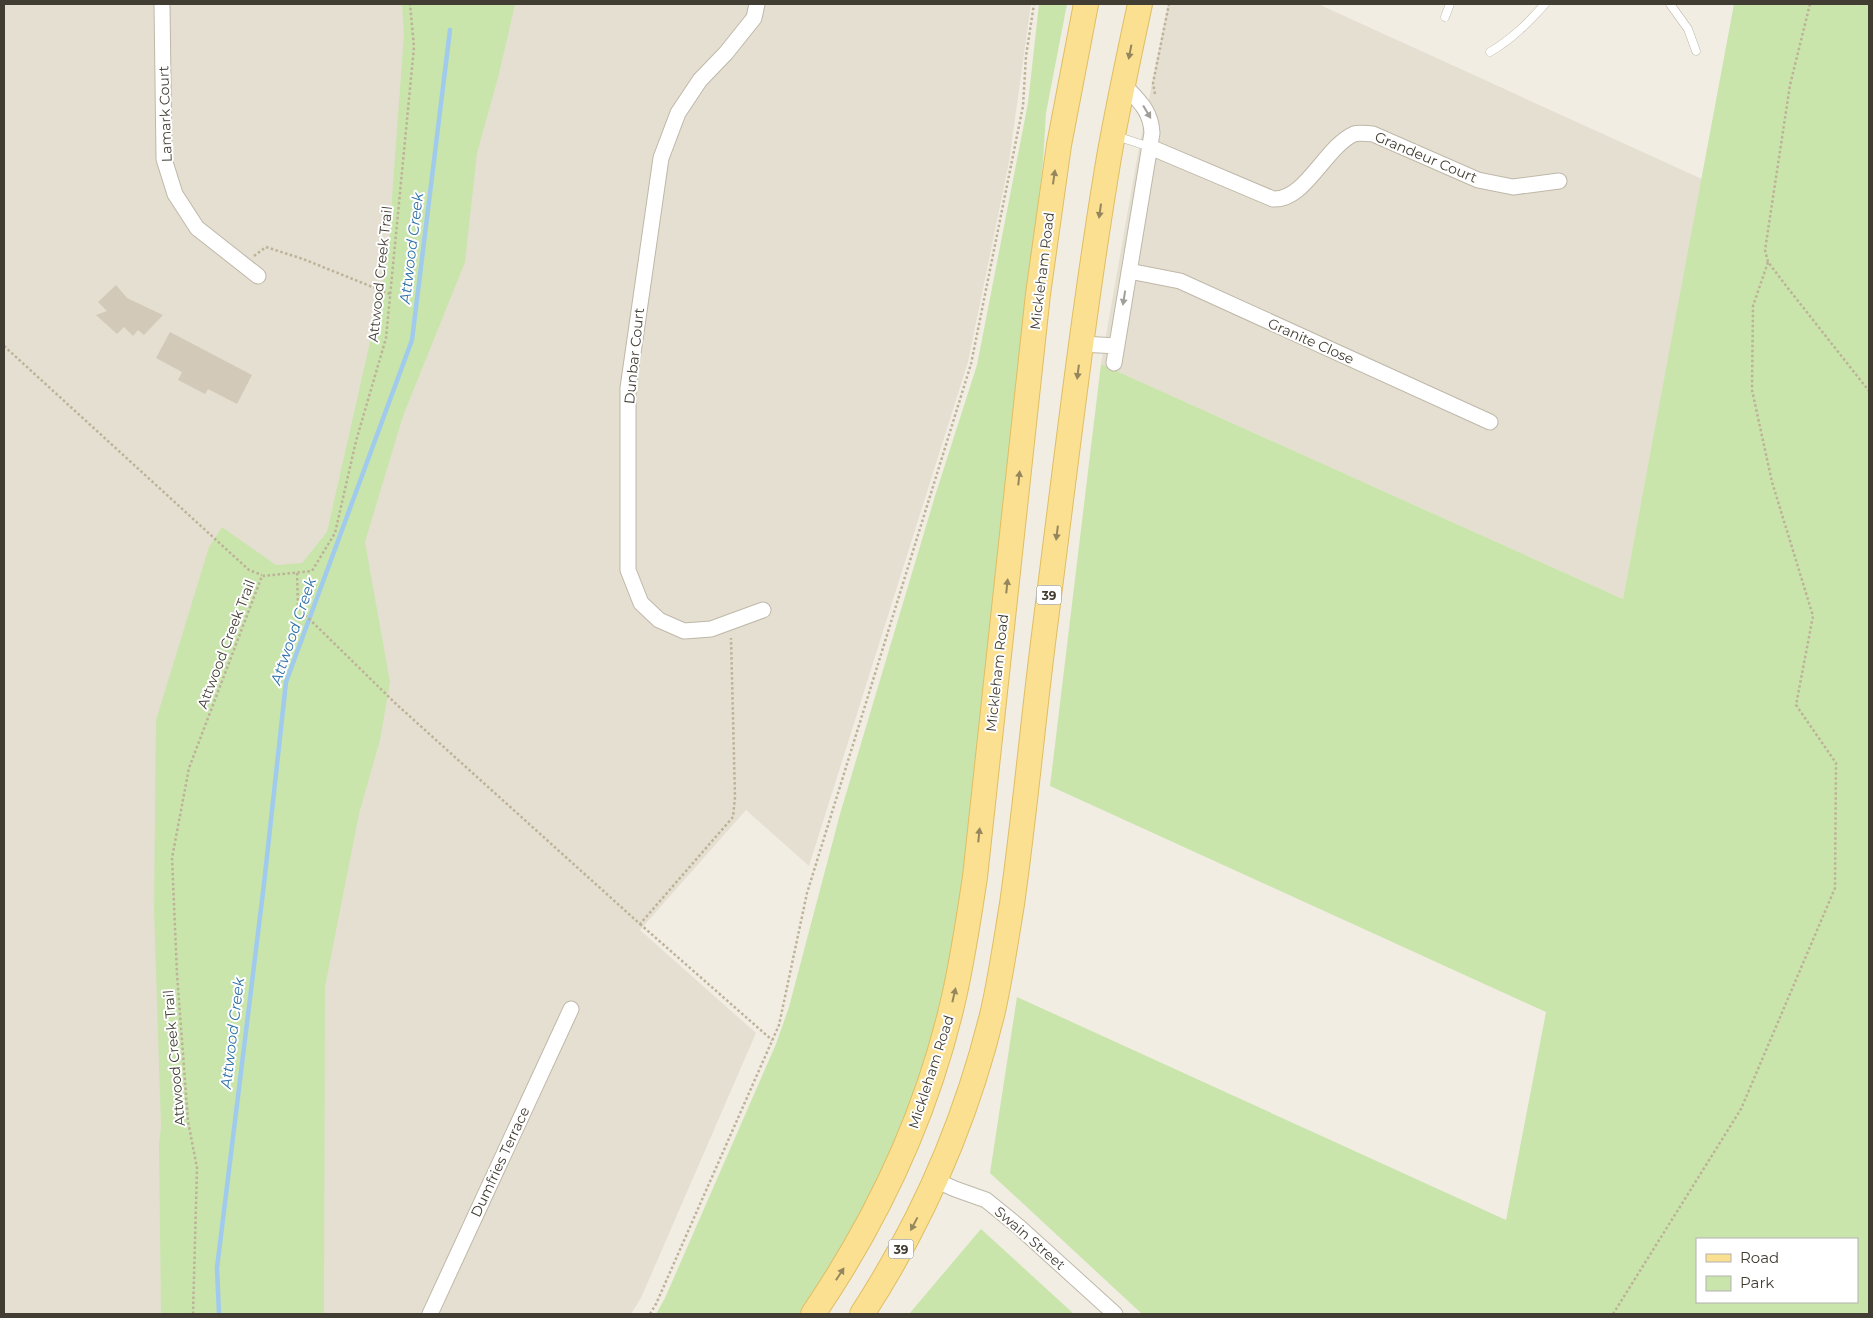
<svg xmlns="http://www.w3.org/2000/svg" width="1873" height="1318" font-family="Montserrat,sans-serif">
  <rect width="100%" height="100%" fill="#f1ede3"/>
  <path fill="#e5dfd1" d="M4,4H1031L1009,162L968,362L809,866L746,810L640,930L756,1033L641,1298L631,1314H4Z
    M1168,4H1318L1702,179L1623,599L1101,364L1138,153Z"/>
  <path fill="#c9e5ac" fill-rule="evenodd" d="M402,4H515L499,74L477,153L465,262L403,416L365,542L390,682L380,740L359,814L325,987L324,1314H161L159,1144L161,1127L154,909L156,720L209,547L222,527L276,565L302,563L327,532L380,298L389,239L404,34Z
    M1039,4H1067L1046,113L1043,162L972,803L955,940L938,1017L920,1080L893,1152L854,1229L799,1314H656L665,1298L776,1044L789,1007L840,814L935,496L977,365L1028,103Z
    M1734,4H1869V1314H1142L990,1173L1017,997L1506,1220L1546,1012L1050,786L1101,364L1623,599ZM1697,1239H1857V1302H1697Z
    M981,1229L1074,1314H909Z"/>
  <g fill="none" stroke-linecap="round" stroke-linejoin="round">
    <path stroke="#a0cbed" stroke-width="4.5" d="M219,1314L217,1268L264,884L286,682L412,340L450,30"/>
  </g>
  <path fill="#d2c9b9" d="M116,285L127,298L163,315L144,335L138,330L133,336L124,327L117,334L96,315L107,311L98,302Z
    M170,332L252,375L237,404L208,389L205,394L178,380L182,372L156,358Z"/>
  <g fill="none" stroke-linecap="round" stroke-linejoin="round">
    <defs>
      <path id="service" d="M1670,4L1688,29L1696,51
        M1445,17L1450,4
        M1490,52C1512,39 1528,23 1545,4
        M1116,136L1150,147"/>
      <path id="minor" d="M162,4L164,159L175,194L197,228L258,276
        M757,4L754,18L726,53L700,80L678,113L661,158L628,388V570L641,603L659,620L684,631L711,629L763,610
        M1150,147L1273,199C1305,201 1325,147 1354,134C1359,132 1367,134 1373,134L1478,180L1513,187L1559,181
        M1129,271L1180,281L1490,422
        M1082,344L1117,346
        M1114,363L1152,133C1151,110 1138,100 1123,84
        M935,1180L955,1189L986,1200L1018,1226L1115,1314
        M430,1314L571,1009"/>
      <path id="primary" d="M813,1314C879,1217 928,1112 954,997C963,957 969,917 975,877L1038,294L1059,145L1086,4
        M862,1314C922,1222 967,1118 993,1011C1001,975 1006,940 1012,904C1025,812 1033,720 1045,627C1065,471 1083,313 1109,157C1118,106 1129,55 1140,4"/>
    </defs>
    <use href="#service" stroke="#bfb8a9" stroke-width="9"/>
    <use href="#minor" stroke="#bfb8a9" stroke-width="17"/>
    <use href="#primary" stroke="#dfbe62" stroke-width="26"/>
    <path stroke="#bdb198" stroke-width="2.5" stroke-dasharray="2.5 2.5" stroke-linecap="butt" d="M1810,4L1790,85L1765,250L1768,262L1787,287L1869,391
      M1155,94L1153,83L1169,4
      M254,256L266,247L303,259L390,294
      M4,346L249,570L262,575
      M297,573L298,608L395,703L640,924L733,817L735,797L731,638
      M640,924L772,1040
      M193,1314L197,1168L188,1121L177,974L172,858L189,768L262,576L312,571L335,533L356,441L386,338L414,47L410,4
      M650,1314L656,1304L779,1025L807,893L971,364L1023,106L1026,56L1034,4
      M1613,1314L1741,1109L1835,888L1836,763L1796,705L1813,616L1772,482L1752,390L1753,306L1768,262"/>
    <use href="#service" stroke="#fff" stroke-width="8"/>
    <use href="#minor" stroke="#fff" stroke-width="15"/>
    <use href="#primary" stroke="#fbe092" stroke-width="24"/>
  </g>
  <defs><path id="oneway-solid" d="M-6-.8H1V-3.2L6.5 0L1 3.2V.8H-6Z" transform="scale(1.25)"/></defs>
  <g fill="#95865e">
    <use href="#oneway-solid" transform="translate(1130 52) rotate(101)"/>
    <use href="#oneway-solid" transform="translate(1054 177) rotate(-82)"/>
    <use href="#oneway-solid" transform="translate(1100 211) rotate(98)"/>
    <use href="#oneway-solid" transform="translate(1078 372) rotate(97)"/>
    <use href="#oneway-solid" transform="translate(1019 478) rotate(-84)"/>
    <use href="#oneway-solid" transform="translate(1057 533) rotate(97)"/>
    <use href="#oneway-solid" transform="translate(1007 586) rotate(-84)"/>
    <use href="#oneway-solid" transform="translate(979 835) rotate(-84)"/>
    <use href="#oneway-solid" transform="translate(954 995) rotate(-77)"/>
    <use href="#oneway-solid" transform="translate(914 1224) rotate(118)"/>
    <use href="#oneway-solid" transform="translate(840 1274) rotate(-57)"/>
  </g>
  <g fill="#a09e99">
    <use href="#oneway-solid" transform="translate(1147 112) rotate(59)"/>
    <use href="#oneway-solid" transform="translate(1124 298) rotate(99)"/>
  </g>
  <g text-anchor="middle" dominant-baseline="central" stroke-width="4" stroke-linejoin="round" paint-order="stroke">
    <g fill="#fff" stroke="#7b7770" stroke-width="1">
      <rect x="1036.5" y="585.5" width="25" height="19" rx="4"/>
      <rect x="888.5" y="1239.5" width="25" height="19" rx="4"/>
    </g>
    <g font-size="12" font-weight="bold" fill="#423d33">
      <text x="1049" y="595">39</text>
      <text x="901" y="1249">39</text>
    </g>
    <g font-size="14" fill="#423d33" stroke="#fff">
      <text transform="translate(165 114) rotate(-92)">Lamark Court</text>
      <text transform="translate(1426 157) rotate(23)">Grandeur Court</text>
      <text transform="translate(1042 271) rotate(-83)">Mickleham Road</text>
      <text transform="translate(380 274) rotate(-84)">Attwood Creek Trail</text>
      <text transform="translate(1311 341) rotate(24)">Granite Close</text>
      <text transform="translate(634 356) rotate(-84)">Dunbar Court</text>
      <text transform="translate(226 644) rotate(-69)">Attwood Creek Trail</text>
      <text transform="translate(997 673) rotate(-84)">Mickleham Road</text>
      <text transform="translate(174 1058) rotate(-95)">Attwood Creek Trail</text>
      <text transform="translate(931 1072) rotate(-72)">Mickleham Road</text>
      <text transform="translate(500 1162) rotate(-65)">Dumfries Terrace</text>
      <text transform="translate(1030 1238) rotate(41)">Swain Street</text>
    </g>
    <g font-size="15" font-style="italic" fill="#3173aa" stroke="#fff">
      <text transform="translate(411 248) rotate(-83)">Attwood Creek</text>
      <text transform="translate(293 631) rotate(-71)">Attwood Creek</text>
      <text transform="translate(232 1033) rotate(-83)">Attwood Creek</text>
    </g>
  </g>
  <rect width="1873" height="1318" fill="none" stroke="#423d33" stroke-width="10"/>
  <rect x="1696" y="1238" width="162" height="65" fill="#ffffff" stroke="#b3b1ad"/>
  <rect x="1706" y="1254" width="25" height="8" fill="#fbe092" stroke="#b3b1ad"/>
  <text x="1740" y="1263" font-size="15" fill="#423d33">Road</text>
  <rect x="1706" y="1276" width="25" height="15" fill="#c9e5ac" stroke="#b3b1ad"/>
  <text x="1740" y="1288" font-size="15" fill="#423d33">Park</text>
</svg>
